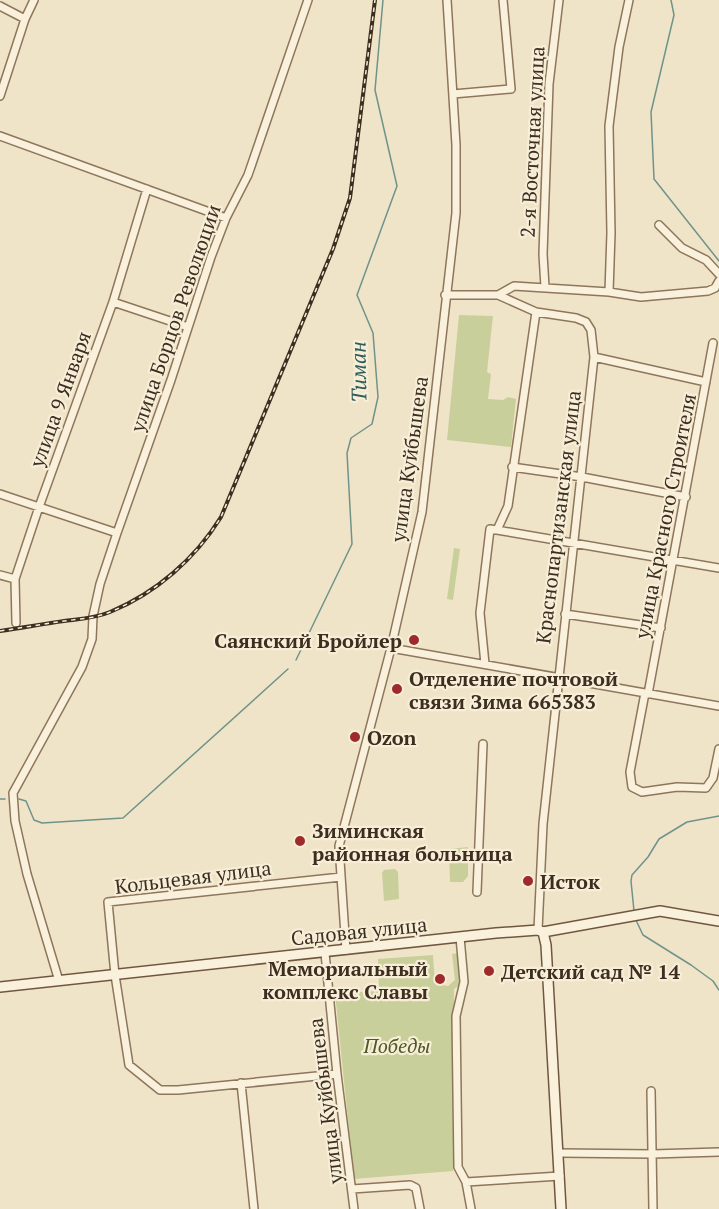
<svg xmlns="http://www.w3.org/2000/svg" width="719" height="1209" font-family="'PT Serif',serif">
  <rect width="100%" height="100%" fill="#f0e4c8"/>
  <path fill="#c9cf9b" d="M459,315L493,316L487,372L491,374L488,399L503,400L508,397L516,399L511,447L447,440Z
    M454,548L460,549L453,600L447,599Z
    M468,847V876L463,882H450L449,849Z
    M395,869L398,872L399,899L384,901L382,873L384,870Z
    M459,953L461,984L454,989L453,1171L354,1179L335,993L379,991L378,959L433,955L435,984L448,986L455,980L452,954Z"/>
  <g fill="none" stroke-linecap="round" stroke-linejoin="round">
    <path stroke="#6f938a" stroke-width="1.5" d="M671,0L674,15L651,112L654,179L719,261
      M296,660L352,544L347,453L351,438L372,424L378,397L373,333L357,295L397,186L375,90L383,0
      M0,799H5
      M19,799L26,801L34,820L42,823L123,818L288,669
      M634,911L631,881L632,875L648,857L659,839L687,822L719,816
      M635,918L643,935L691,965L713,981L719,990"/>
    <defs>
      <path id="street" d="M0,6L25,19
        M453,94L511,89L503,0
        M0,96L25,19L34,0
        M0,136L226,218
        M659,225L682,248L706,260L719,274
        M545,287L543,254L549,84L559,0
        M609,292L611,233L609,126L619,47L629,0
        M445,295H498L514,286L609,292L641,297L708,291L715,288L719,281
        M498,295L536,312L576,318L586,322L591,330L594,357L543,824L538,930
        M113,302L188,327
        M594,357L706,382
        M512,467L582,477L686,497
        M0,494L117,533
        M497,530L719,568
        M0,575L15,579
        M565,614L661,628
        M16,623L15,579L39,507L113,302L147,189
        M391,648L719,706
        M485,664L480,613L490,529L497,530L508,506L536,312
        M645,693L630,772L632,787L642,792L677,787L706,788L713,778L719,749
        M648,694L713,343
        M477,892L483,744
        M460,937L464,982L456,1016L458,1167L466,1182L471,1209
        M346,950L339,846L391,648L422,512L456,213V145L447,0
        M325,953L337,1074L354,1209
        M59,981L27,874L15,821L13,793L82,667L92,639L93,616L100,584L117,533L171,380L211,257L226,218L248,175L308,0
        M337,1074L178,1090H160L129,1065L115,975L108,902L341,877
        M241,1083L254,1209
        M651,1091L653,1209
        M559,1153L653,1154L719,1152
        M466,1182L560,1176
        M352,1189L410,1185L416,1188L420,1209"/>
      <path id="secondary" d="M543,932L546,945L561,1209
        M0,987L496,933L538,930L543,932L660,911L719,921"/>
    </defs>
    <use href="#street" stroke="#8d765c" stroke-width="10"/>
    <use href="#secondary" stroke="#6f573f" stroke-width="12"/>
    <use href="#street" stroke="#faf1dc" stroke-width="7"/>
    <use href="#secondary" stroke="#faf1dc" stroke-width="9"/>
    <defs>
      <path id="rail" d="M0,631C21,628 43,624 64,621C79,619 96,618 110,612C156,593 195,559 221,517L333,249L350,198L375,0"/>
    </defs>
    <use href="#rail" stroke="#3d2e20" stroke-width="4"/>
    <use href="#rail" stroke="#f7eed8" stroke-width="1.5" stroke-dasharray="4.5" stroke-linecap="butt"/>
  </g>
  <g fill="#9e2a2b" stroke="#f7eed8" stroke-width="2">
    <circle cx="414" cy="640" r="6"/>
    <circle cx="397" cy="689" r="6"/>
    <circle cx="355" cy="737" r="6"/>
    <circle cx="300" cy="841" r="6"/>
    <circle cx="528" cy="881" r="6"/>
    <circle cx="489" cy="971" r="6"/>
    <circle cx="440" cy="979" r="6"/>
  </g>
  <g text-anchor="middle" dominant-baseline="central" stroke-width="4.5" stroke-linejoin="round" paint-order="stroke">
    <g font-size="20" fill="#3d2e20" stroke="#f7eed8">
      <text transform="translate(532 142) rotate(-87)">2-я Восточная улица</text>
      <text transform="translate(175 318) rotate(-71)">улица Борцов Революции</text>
      <text transform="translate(60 399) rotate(-70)">улица 9 Января</text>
      <text transform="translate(409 459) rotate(-82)">улица Куйбышева</text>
      <text transform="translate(665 516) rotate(-79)">улица Красного Строителя</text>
      <text transform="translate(558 517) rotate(-83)">Краснопартизанская улица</text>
      <text transform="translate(193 877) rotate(-7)">Кольцевая улица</text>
      <text transform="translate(359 931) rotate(-6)">Садовая улица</text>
      <text transform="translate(325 1101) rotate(-97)">улица Куйбышева</text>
    </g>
    <g font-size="20" font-weight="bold" fill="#3d2e20" stroke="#f7eed8" text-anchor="start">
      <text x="402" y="640" text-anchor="end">Саянский Бройлер</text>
      <text x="409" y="678">Отделение почтовой<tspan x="409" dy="23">связи Зима 665383</tspan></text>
      <text x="367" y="737">Ozon</text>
      <text x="312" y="830">Зиминская<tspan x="312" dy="23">районная больница</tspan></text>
      <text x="540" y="881">Исток</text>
      <text x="428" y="968" text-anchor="end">Мемориальный<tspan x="428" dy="23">комплекс Славы</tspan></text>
      <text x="501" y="971">Детский сад № 14</text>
    </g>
    <g font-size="20" font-style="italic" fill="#4d5a26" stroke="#f7eed8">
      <text x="397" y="1045">Победы</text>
    </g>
    <g font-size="21" font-style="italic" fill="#2f5d5a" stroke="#f7eed8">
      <text transform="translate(358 372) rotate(-91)">Тиман</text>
    </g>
  </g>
</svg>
